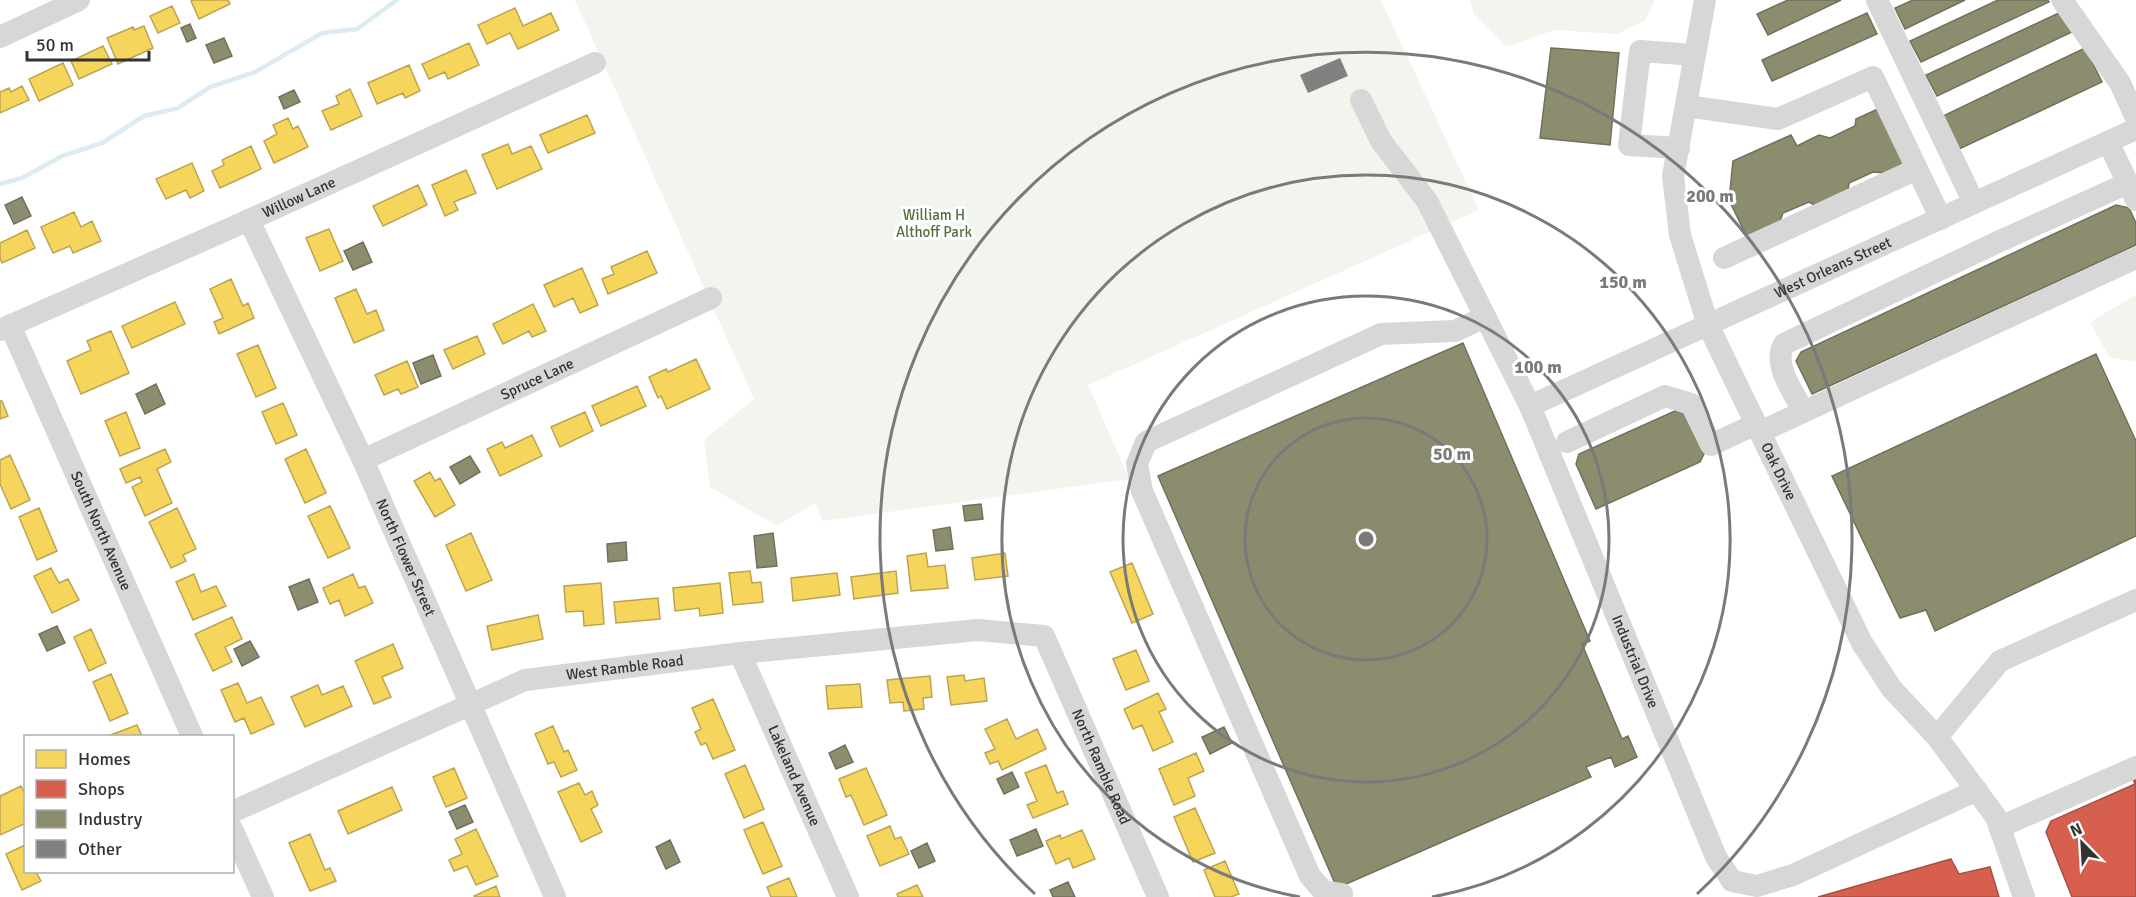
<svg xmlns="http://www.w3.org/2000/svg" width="2136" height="897" font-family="Signika,sans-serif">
  <rect width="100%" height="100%" fill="#fff"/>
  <path fill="#f1f5ed" d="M575,0H1381L1479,210L1088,385L1129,479L823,521L815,503L777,526L710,487L704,440L754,399Z
    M1470,0H1654V1L1646,20L1617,34L1554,30L1506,47L1474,15Z
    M2136,295V362L2109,357L2090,322Z"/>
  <path fill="#f6d55c" stroke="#bca450" stroke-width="1.5" d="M193,0H228L230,4L199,19L191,1Z
    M172,6L180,23L158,33L150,16Z
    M515,8L523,26L551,13L559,30L518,49L510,33L487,44L478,25Z
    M144,26L153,48L118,64L107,38L133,27L134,30Z
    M469,43L479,65L448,79L445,72L429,79L422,64Z
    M103,46L112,64L79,79L71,61Z
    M63,63L73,85L39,101L29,79Z
    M409,65L420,91L405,98L403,93L377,104L368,83Z
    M22,86L29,100L0,113V92L9,88L11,92Z
    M350,89L362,116L331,130L322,111L339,104L336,96Z
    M587,115L595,133L548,153L540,135Z
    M288,118L293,129L298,126L308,147L274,163L264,141L277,134L273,125Z
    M508,144L512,154L531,146L542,169L497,189L482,155Z
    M251,146L261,169L220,188L212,171L224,165L222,160Z
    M192,163L204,191L190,198L186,190L166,199L156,179Z
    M466,170L476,193L454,202L458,210L445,216L432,185Z
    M418,185L427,205L383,226L373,206Z
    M74,212L81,227L92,221L101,241L73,253L70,246L53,253L41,227Z
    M329,229L343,261L320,271L306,238Z
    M27,230L35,248L2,263L0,258V243Z
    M647,251L657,273L608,294L602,279L614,274L611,267Z
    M582,268L598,305L580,313L573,298L554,307L544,285Z
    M231,279L243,306L248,303L254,318L219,334L214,322L223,318L210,289Z
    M356,289L367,314L376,310L384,330L354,343L335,298Z
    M175,302L185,324L132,348L122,326Z
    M533,304L546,331L532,337L529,331L503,344L493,324Z
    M111,331L129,373L81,394L67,361L91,350L87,341Z
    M477,336L485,354L453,369L444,350Z
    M258,345L276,388L256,397L237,354Z
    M696,359L710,389L667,409L661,396L658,398L649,377L666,369L668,372Z
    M407,361L418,387L401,394L398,389L384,395L375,375Z
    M637,386L646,406L601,426L592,406Z
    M0,401H2L8,416L0,419Z
    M283,403L297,435L276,444L262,412Z
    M126,412L140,448L120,456L105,421Z
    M585,412L593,431L560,447L551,427Z
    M532,435L542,456L500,476L487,449L502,442L505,448Z
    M165,449L171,462L157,469L172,503L145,516L132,487L142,482L140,477L126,483L120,469Z
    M306,449L326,493L305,503L285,459Z
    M10,455L30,500L11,509L0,484V460Z
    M430,472L435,481L440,478L455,505L435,517L414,481Z
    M330,506L350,548L328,558L308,516Z
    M39,508L57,551L37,560L19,517Z
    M177,508L196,549L183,555L186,561L171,568L149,522Z
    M471,533L492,580L466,591L446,545Z
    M926,553L928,567L945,565L948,588L911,591L907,556Z
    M1005,553L1008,576L975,580L972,558Z
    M1132,563L1153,614L1132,623L1110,572Z
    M51,568L59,583L68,579L79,600L52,613L34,576Z
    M750,571L752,583L761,582L763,602L733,605L729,573Z
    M896,571L898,593L854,599L851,577Z
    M837,573L840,595L793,601L791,578Z
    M194,574L201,592L216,586L226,606L193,620L176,582Z
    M353,574L359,588L365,586L373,603L345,616L339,600L330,604L323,588Z
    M601,583L604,624L584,626L583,611L566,612L564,586Z
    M720,583L723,613L700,616L699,608L675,611L673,588Z
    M658,598L660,619L616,623L614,602Z
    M538,615L543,639L492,650L487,626Z
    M232,617L242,639L225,647L232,662L213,671L195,634Z
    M91,629L106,663L89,671L74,637Z
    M393,644L403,668L382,677L391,697L374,704L355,661Z
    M1136,650L1149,681L1126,690L1113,659Z
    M111,674L128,713L110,721L93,682Z
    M964,675L965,681L984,678L987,701L951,705L947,677Z
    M930,676L932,697L923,698L924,709L904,711L903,702L890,703L887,680Z
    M238,683L247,703L261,697L274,724L251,734L244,718L235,722L221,690Z
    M860,684L862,707L828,709L826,686Z
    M318,685L322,695L343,686L352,706L305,727L291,697Z
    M1158,693L1166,709L1159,712L1173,742L1153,751L1142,725L1133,729L1124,709Z
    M713,699L735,750L713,759L706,743L701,745L695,732L701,729L692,708Z
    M1007,719L1016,739L1037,729L1046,749L1002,770L998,761L990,764L985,753L995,749L985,729Z
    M137,725L142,736H108Z
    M553,726L564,752L568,750L577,770L561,777L554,762L548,764L535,734Z
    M1196,753L1204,771L1188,778L1195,796L1174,805L1159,769Z
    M745,765L764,809L744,818L725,774Z
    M1046,765L1057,793L1063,791L1068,804L1033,818L1027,805L1037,801L1025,773Z
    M454,768L467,798L446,807L433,777Z
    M866,768L887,815L864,825L851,795L846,797L839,779Z
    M579,783L585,795L592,791L598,805L591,809L602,832L581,842L558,792Z
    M21,786L26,796V809L24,810L26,823L0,835V796Z
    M392,787L402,810L348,834L338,811Z
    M1195,808L1215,853L1193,862L1174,817Z
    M763,822L782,866L763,874L744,830Z
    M890,826L895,839L901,837L909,854L880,866L867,836Z
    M476,829L498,876L476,885L467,866L454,871L449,860L462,854L455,839Z
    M1082,830L1095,859L1073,868L1069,858L1056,864L1046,841L1060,835L1061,839Z
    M310,834L325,870L330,868L336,881L310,891L289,843Z
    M25,845L26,872H36L41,881L22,890L6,854Z
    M1225,861L1239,894L1231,897H1215L1204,870Z
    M789,878L797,897H771L767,887Z
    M917,885L923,897H898L897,894Z
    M496,886L500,897H475L474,896Z"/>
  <path fill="#d6604d" stroke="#a55245" stroke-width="1.5" d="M2136,775V897H2072L2046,832L2051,821L2135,784L2132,777Z
    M1951,859L1959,874L1990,867L1999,897H1818Z"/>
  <path fill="#8c8c6e" stroke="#71715c" stroke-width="1.5" d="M1788,0H1841L1768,35L1757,14Z
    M1913,0H1965L1905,29L1895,8Z
    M1998,0H2048L2049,2L1921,62L1910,41Z
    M2061,12L2072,32L1937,96L1926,75Z
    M1867,13L1877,34L1772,81L1762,60Z
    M190,24L196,38L187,42L181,28Z
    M224,38L232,56L214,63L206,45Z
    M1551,48L1619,53L1610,145L1540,138Z
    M2085,48L2102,82L1959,149L1943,116Z
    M294,90L300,102L284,109L279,97Z
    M1882,107L1907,163L1885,173L1873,172L1849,183L1848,190L1814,205L1809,202L1783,213L1780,221L1747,237L1729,200L1733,161L1791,135L1797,146L1819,135L1830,138L1855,126L1856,119Z
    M22,197L31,216L14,224L5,205Z
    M2116,205L2129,208L2136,223V245L1812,394L1796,361L1801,352Z
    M363,242L372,262L353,270L344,251Z
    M1463,343L1590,641L1582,644L1622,739L1628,736L1637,757L1615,767L1611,757L1586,767L1591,777L1337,888L1158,476Z
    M2096,354L2136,441V536L1935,631L1926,610L1900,618L1832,476Z
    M433,355L441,376L421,384L413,363Z
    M156,384L165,404L145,414L136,394Z
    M1677,410L1687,412L1705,452L1700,462L1596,509L1576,464L1579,454Z
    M470,456L480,472L460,484L450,467Z
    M981,504L983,519L965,521L963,506Z
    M950,527L953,549L936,551L933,530Z
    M773,533L777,566L757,568L754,536Z
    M626,542L627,560L608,562L607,544Z
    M309,579L318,602L298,610L289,587Z
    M57,626L65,643L47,651L39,634Z
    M250,641L259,657L242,666L234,649Z
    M1224,727L1232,743L1210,754L1202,737Z
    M845,745L853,762L836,769L829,753Z
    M1012,772L1019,787L1004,794L997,779Z
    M465,805L473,822L457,829L449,812Z
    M1036,829L1043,846L1017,856L1010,840Z
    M670,840L680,862L666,869L656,847Z
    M927,843L935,861L919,868L911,851Z
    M1068,882L1075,897H1053L1050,890Z"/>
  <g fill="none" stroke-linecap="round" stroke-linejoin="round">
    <path stroke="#ddebf3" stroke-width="4.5" d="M0,184L22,178L62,156L102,143L144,116L178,108L210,87L255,72L322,33L357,29L397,0"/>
  </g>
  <path fill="#818181" d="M1340,58L1348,76L1308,93L1300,75Z"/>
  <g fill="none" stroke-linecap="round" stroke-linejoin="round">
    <g stroke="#d7d7d7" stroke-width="22">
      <path id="s1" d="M1705,0L1673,176L1680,235L1708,325L1862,643L1892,689L1937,737L1996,817L2024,897"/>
      <path d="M1877,0L1974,203"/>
      <path d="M2062,0L2120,83L2136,118"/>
      <path d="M0,37L79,0"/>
      <path id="s2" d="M1361,100L1381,141L1427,201L1530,406L1716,857L1732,881L1757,886L1793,875L1977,790"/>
      <path d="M1686,106L1778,119L1873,77L1941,219"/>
      <path d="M2108,142L2136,200"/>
      <path d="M1679,148L1629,145L1640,51L1695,55"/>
      <path id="s3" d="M249,220L363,460L555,897"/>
      <path d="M1724,258L1917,169"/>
      <path id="s4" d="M10,325L192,736"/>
      <path id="s5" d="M0,330L249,220L595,63"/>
      <path id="s6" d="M1530,406L2136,129"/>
      <path d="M1803,411C1794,392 1772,365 1784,344L2000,241L2128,183"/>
      <path d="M1760,432L2136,258"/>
      <path d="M1567,442L1665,396L1691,404L1711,445L1756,424"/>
      <path id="s7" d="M363,460L711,298"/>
      <path id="s8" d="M740,653L848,897"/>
      <path d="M1937,737L2000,661L2136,600"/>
      <path id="s9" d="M232,812L525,680L740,653L978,630L1044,636L1158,897"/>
      <path d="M2000,827L2136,767"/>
      <path d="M232,829L263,897"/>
      <path d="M1342,894L1323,891L1310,876L1142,491L1137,464L1146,442L1381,334L1455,331L1485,317"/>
    </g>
  </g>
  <circle cx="1366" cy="539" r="121" fill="#7a7a7a" fill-opacity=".12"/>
  <g fill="none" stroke="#7a7a7a" stroke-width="3">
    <circle cx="1366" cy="539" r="121"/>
    <circle cx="1366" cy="539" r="243"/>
    <path d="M1300 897A364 364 0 1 1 1432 897"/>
    <path d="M1035 894A486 486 0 1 1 1697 894"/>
  </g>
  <g text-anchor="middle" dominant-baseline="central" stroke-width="6" stroke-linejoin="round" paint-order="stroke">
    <g font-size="15" fill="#333" stroke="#fff">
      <text stroke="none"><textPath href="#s5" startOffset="327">Willow Lane</textPath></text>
      <text stroke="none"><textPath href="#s6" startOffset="333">West Orleans Street</textPath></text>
      <text stroke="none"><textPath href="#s7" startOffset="192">Spruce Lane</textPath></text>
      <text stroke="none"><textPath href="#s1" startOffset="495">Oak Drive</textPath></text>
      <text stroke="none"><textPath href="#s4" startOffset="225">South North Avenue</textPath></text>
      <text stroke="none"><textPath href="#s3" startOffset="372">North Flower Street</textPath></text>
      <text stroke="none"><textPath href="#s2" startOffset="627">Industrial Drive</textPath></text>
      <text stroke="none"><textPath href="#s9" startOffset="422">West Ramble Road</textPath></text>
      <text stroke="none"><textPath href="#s9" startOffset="986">North Ramble Road</textPath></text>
      <text stroke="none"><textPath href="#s8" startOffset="134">Lakeland Avenue</textPath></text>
    </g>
    <g font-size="15" fill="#56703f" stroke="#fff">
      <text x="934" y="215">William H<tspan x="934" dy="17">Althoff Park</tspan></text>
    </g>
  </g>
  <circle cx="1366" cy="539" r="9" fill="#7a7a7a" stroke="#fff" stroke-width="3"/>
  <g font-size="18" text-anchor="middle" font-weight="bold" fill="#7a7a7a" stroke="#fff" stroke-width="6" stroke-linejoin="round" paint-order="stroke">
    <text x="1710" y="202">200 m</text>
    <text x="1623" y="288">150 m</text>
    <text x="1538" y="373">100 m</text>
    <text x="1452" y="460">50 m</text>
  </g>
  <rect x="24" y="735" width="210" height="138" fill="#ffffff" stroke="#adadad" stroke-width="1.5"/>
  <rect x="36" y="750" width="30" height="18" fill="#f6d55c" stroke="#adadad" stroke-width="1.5"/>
  <text x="78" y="765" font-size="18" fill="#333333">Homes</text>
  <rect x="36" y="780" width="30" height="18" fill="#d6604d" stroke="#adadad" stroke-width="1.5"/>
  <text x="78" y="795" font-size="18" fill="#333333">Shops</text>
  <rect x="36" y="810" width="30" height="18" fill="#8c8c6e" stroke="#adadad" stroke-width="1.5"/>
  <text x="78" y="825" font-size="18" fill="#333333">Industry</text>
  <rect x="36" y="840" width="30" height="18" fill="#818181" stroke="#adadad" stroke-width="1.5"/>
  <text x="78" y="855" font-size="18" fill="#333333">Other</text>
  <g transform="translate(2082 843) rotate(336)" stroke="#ffffff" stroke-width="4.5" paint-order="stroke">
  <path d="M0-4.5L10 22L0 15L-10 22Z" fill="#333333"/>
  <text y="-9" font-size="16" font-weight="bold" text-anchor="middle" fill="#333333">N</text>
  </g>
  <path d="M27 51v9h122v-9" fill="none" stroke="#333333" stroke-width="3"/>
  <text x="36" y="51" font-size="18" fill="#333333" stroke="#ffffff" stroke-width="4.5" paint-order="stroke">50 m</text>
</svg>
